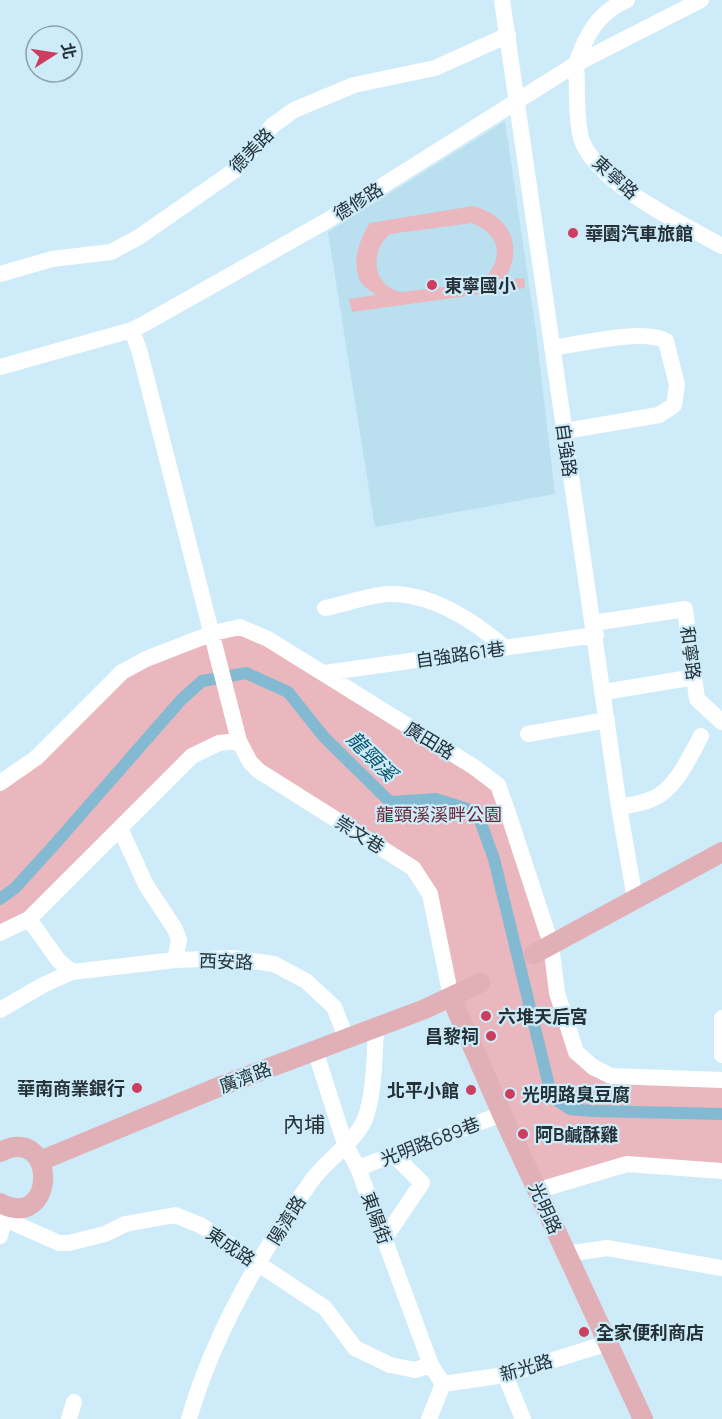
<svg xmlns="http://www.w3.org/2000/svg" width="722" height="1419" font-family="Manrope,'Noto Sans TC',sans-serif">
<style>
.built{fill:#badfef}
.green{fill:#e9b7bd;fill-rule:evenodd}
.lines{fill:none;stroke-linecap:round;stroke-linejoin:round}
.canal{stroke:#84bad1;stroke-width:12}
.minor{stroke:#fff;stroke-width:16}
.major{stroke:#e0b0b6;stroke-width:20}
.poi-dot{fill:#cc3d5e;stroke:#cdebf9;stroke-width:2}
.labels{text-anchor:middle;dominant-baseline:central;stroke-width:4.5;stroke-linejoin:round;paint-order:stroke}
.street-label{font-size:18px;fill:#253136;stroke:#cdebf9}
.poi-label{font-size:18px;font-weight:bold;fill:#253136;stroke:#cdebf9;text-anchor:start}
.park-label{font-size:18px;fill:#662431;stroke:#cdebf9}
.water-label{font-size:20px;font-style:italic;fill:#07526a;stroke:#cdebf9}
.quarter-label{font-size:21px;fill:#253136;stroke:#cdebf9}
</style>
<rect width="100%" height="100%" fill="#cdebf9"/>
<path class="built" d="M 505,121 L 536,332 L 555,494 L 375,527 L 328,232 Z"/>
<path class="green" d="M 473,206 C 509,215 525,247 504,280 L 524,278 L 525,288 L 352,312 L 349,299 L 376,295 C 370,290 361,286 359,278 C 352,260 360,238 370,223 ZM 472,223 C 502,235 505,260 481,282 L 402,292 C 372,287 369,251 390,234 Z
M 213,633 L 268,639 L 498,785 L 567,1029 L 593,1067 L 722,1080 L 722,1171 L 645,1163 L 539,1190 L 502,1114 L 413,868 L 291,792 L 239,741 L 192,756 L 29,919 L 0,933 L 0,783 L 122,672 Z"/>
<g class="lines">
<path class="canal" d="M 0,899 L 15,888 L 55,844 L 181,700 L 202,681 L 246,673 L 288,692 L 324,737 L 390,802 L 436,799 L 477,812 L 494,859 L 549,1086 L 556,1100 L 570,1109 L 591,1111 L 722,1114"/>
<path class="minor" d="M 502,0 L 619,807 L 635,899
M 627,0 C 598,12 586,35 576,64 C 578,87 575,115 581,138 C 594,182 684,225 722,246
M 0,274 L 52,259 L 111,252 L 139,237 L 235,170 L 272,126 L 294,110 L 354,85 L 435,68 L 508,35
M 132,330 L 140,353 L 239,741 L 250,762 L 259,771 L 413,868 L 430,894 L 451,997
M 552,348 C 580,344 644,328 666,341 L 677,385 L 674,405 L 659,415 L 565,431
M 0,367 L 132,330 L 144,324 L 328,220 L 576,64 L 701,0
M 325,608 C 346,604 368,595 389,594 C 431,593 475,621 505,648
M 593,623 L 685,609 L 697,699 L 722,722
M 324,673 L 596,635
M 604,692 L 689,678
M 528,734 L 607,720
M 0,783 L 36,758 L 122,672 L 146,659 L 213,633 L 240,627 L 268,639 L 474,767 L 498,785 L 508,813 L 551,944 L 557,993 L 576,1052 L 593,1067 L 611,1076 L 722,1080
M 619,807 C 629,805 642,804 652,799 C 676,789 689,758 701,736
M 120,828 L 146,885 L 175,929 L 179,940 L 175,960
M 29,919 L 58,960 L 72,972
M 0,933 L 29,919 L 192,756 L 219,743 L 239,741
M 0,1010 L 43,985 L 72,972 L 175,960 L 233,958 L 274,964 L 306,981 L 334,1007 L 346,1037
M 722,1018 L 722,1055
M 315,1050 L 345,1144 L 358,1168 L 431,1365 L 443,1384
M 358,1168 L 502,1114
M 539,1190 L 627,1164 L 722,1171
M 5,1219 L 59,1243 L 69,1243 L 105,1234 L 125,1224 L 175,1215 L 200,1225 L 325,1308 L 355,1348 L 390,1365 L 415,1370 L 431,1365
M 0,1236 L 6,1210
M 384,1239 L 422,1183 L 394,1155
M 566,1254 L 607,1248 L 722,1268
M 505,1375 L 523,1419
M 443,1384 L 505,1375 L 608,1343
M 69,1419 L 74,1402
M 189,1419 C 213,1335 260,1254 310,1183 C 324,1162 354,1143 364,1121 C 374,1100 375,1051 376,1026
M 429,1419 L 443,1384"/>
<path class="major" d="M 534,954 L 722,852
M 451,997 L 502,1114 L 643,1419
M 0,1152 C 58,1123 57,1233 0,1203
M 40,1161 L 221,1086 L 425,1009 L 480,983"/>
</g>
<g class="poi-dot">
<circle cx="573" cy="233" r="6"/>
<circle cx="432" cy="285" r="6"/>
<circle cx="486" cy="1016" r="6"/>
<circle cx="491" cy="1036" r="6"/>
<circle cx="137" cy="1088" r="6"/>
<circle cx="471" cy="1090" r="6"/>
<circle cx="510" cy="1094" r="6"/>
<circle cx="523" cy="1134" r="6"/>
<circle cx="584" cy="1332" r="6"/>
</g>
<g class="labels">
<g class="street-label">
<text transform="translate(251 150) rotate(-46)">德美路</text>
<text transform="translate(616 177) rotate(42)">東寧路</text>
<text transform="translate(358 201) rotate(-32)">德修路</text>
<text transform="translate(567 450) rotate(82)">自強路</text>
<text transform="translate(691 653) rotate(83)">和寧路</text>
<text transform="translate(460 654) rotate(-8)">自強路61巷</text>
<text transform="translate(430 740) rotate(31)">廣田路</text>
<text transform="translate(360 834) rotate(32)">崇文巷</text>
<text transform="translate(226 961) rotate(2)">西安路</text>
<text transform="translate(245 1077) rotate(-21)">廣濟路</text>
<text transform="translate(430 1141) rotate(-21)">光明路689巷</text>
<text transform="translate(546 1208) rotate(66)">光明路</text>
<text transform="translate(377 1218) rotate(70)">東陽街</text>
<text transform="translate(286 1220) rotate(-58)">陽濟路</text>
<text transform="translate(231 1246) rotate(34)">東成路</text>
<text transform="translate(526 1367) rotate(-16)">新光路</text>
</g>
<g class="poi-label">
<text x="585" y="233">華園汽車旅館</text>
<text x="444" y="285">東寧國小</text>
<text x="498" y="1016">六堆天后宮</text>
<text x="479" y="1036" text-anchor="end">昌黎祠</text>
<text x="125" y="1088" text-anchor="end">華南商業銀行</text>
<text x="459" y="1090" text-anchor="end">北平小館</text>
<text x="522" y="1094">光明路臭豆腐</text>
<text x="535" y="1134">阿B鹹酥雞</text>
<text x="596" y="1332">全家便利商店</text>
</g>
<g class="park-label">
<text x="439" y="814">龍頸溪溪畔公園</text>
</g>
<g class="water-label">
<text transform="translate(372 756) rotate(45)">龍頸溪</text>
</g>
<g class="quarter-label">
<text x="304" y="1124">內埔</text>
</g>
</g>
<g transform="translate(54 54) rotate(78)"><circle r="28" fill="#cdebf9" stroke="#8aa1ab" stroke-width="1.5"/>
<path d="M0-4.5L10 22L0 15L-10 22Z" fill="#cc3d5e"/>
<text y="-9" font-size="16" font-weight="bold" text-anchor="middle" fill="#253136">北</text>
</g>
</svg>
